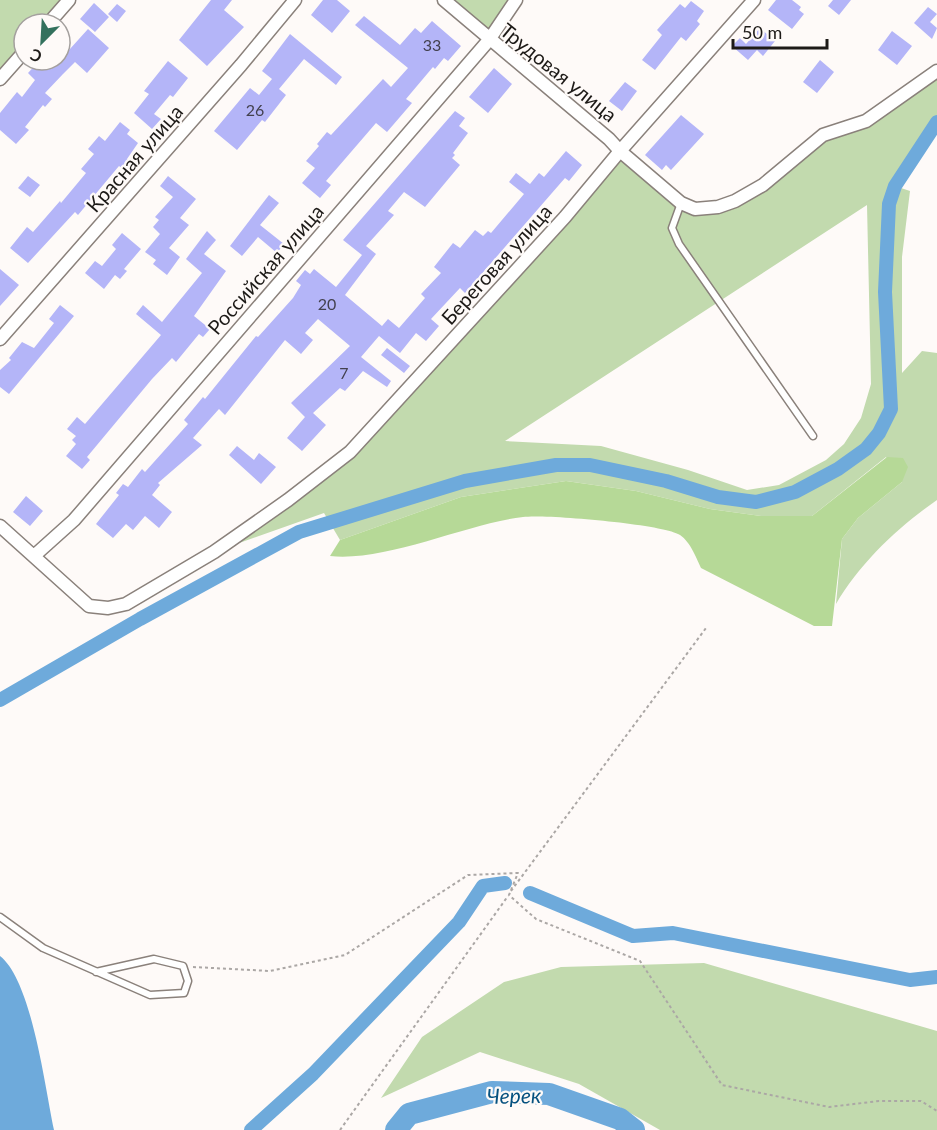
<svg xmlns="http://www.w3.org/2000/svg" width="937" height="1130" font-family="Lato,sans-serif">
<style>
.green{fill:#c2daae;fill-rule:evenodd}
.forest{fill:#b6d997}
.water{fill:#6eaadb}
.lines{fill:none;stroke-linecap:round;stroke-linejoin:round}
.canal{stroke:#6eaadb;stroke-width:14}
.river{stroke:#6eaadb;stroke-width:22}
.building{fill:#b4b5f8}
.lane-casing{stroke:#8a817b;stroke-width:9}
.street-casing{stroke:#8a817b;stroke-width:15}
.path{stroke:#aba7a5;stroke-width:2;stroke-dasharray:3 3;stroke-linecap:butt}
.lane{stroke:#fff;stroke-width:6}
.street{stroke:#fff;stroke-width:12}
.labels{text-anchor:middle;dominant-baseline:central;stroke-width:4.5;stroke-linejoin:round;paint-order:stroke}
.number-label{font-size:16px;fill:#43414f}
.street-label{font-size:20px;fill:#1d1a17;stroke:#fefaf8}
.water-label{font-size:21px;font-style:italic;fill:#06517f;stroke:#fefaf8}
</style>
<rect width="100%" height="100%" fill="#fefaf8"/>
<path class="green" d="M 0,0 L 65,0 L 44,24 L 24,24 L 24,48 L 0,76 Z
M 444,0 L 516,0 L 489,40 Z
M 937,71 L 937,122 L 895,186 L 910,191 L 902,257 L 902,373 L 922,351 L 937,353 L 937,500 C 898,527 860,563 836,604 L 842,539 L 858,518 L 902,482 L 886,457 L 812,516 L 761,516 L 710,509 L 636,491 L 566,481 L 461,497 L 340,540 L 324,513 L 214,552 L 351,452 L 620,151 L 695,209 L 735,201 L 810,144 L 853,127 ZM 867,205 L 871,384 L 861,418 L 844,444 L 826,460 L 779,485 L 747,490 L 688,470 L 601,446 L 505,441 Z
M 704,963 L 937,1031 L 937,1130 L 660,1130 L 579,1084 L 480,1052 L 381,1098 L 422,1037 L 504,982 L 561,967 Z"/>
<path class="forest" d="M 887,457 L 903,458 L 908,467 L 902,482 L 858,518 L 842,539 L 832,626 L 814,626 L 701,568 C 696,557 689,539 678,534 C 660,524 545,514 523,517 C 465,524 387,562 330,556 L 340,540 L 461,497 L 566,481 L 636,491 L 710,509 L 761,516 L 812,516 Z"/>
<path class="water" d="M 0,956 C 32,981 45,1088 54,1130 L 0,1130 Z"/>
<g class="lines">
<path class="canal" d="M 0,700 L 140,619 L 299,532 L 465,481 L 556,465 L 590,465 L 666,481 L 718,497 L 756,502 L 795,492 L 838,469 L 866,449 L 879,433 L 891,409 L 885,292 L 889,204 L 895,186 L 937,122
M 530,893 L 633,936 L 673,933 L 910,980 L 937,977
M 251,1130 L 313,1074 L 459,922 L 483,886 L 505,883"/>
<path class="river" d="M 396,1130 L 409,1114 L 492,1092 L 549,1094 L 620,1119 L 634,1130"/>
</g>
<path class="building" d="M 211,0 L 232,0 L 224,10 L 244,27 L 207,66 L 179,40 Z
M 323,0 L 337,0 L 350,11 L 332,33 L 311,15 Z
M 776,0 L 792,0 L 801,7 L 799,10 L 804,14 L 792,29 L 768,10 Z
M 833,0 L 851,0 L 839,15 L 828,6 Z
M 691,1 L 704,11 L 697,21 L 700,24 L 686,41 L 681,37 L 655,70 L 642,60 L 662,35 L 657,30 L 680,4 L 685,8 Z
M 94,3 L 109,17 L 95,32 L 80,19 Z
M 117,4 L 126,11 L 117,22 L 108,14 Z
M 928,7 L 937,14 L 930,22 L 937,28 L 932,39 L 914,23 Z
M 364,16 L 400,45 L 415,28 L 421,33 L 432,21 L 461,46 L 448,61 L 444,58 L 435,69 L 433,67 L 406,99 L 412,103 L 387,132 L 376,123 L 326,181 L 331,185 L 320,198 L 302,183 L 315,168 L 306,161 L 319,146 L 317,144 L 327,132 L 331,135 L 383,79 L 391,87 L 408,68 L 355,25 Z
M 760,28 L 775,41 L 763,56 L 757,50 L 748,60 L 732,46 L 740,38 L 746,44 Z
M 88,29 L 109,48 L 87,73 L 75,62 L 63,74 L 45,93 L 52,99 L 45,107 L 43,105 L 25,127 L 29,130 L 16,144 L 0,130 L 0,113 L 17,92 L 22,97 L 35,80 L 28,73 L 40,60 L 60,60 Z
M 892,31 L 912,46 L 897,65 L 878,50 Z
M 290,34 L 342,77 L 336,85 L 304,59 L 279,89 L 286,95 L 265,122 L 262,120 L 237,150 L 214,131 L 250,88 L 259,95 L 272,79 L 262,71 Z
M 820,60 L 834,72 L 817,93 L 803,82 Z
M 168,61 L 188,78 L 173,97 L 170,95 L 154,114 L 161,119 L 152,129 L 134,113 L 149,94 L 144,91 Z
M 494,68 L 512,84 L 488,113 L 469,97 Z
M 625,82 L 637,91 L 622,111 L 609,101 Z
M 455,111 L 465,118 L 459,126 L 468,133 L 453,153 L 455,155 L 452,158 L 460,165 L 425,207 L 404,192 L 388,211 L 394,215 L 366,246 L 376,254 L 345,295 L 382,326 L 388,319 L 399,328 L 425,298 L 421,294 L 441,273 L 434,267 L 453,243 L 460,248 L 475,230 L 483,236 L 488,231 L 491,233 L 524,194 L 509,182 L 516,173 L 530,184 L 539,173 L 544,177 L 566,151 L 582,165 L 569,181 L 565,178 L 465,293 L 460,288 L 431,319 L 439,326 L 426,341 L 416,333 L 400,353 L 379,336 L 361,357 L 391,381 L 387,387 L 363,371 L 345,391 L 340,388 L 313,413 L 326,425 L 302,451 L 287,438 L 305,417 L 291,403 L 350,346 L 318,319 L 305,333 L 313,340 L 301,354 L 285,340 L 225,415 L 219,409 L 193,438 L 202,445 L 158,483 L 160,485 L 152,495 L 172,512 L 159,528 L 145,516 L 133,530 L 126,524 L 113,538 L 96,524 L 119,495 L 116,493 L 123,484 L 128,487 L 142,469 L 145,472 L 188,424 L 184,420 L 203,397 L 205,399 L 256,336 L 258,337 L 293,298 L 301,285 L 296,281 L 305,270 L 310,274 L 314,269 L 336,287 L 362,255 L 343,240 Z
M 681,115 L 704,134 L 671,170 L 666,165 L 662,170 L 645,155 Z
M 120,122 L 130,130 L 127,134 L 138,143 L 127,159 L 129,161 L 123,169 L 119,166 L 78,215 L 75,212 L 28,263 L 10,248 L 27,227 L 33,232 L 60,201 L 61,203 L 86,173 L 81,169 L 94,154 L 88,149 L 99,136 L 105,141 Z
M 28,176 L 40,185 L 30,197 L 18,188 Z
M 168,176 L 196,199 L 180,218 L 189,225 L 169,248 L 180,257 L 167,275 L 153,264 L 156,260 L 145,252 L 160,234 L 153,227 L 159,220 L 155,217 L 173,197 L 160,186 Z
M 269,195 L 279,203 L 260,225 L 284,244 L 277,253 L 258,237 L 242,256 L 230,246 Z
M 207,231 L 216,240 L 204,254 L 226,271 L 194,316 L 210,329 L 203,337 L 199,334 L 176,362 L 172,358 L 152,379 L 87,457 L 90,460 L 82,469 L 66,456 L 76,444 L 72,440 L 76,436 L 67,429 L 77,417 L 85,424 L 161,335 L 136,314 L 143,305 L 162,322 L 202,273 L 186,259 Z
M 122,233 L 141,249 L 124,269 L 127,271 L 120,279 L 115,275 L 104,289 L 85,273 L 95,261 L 102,266 L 116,249 L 112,245 Z
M 0,269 L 19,285 L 0,306 Z
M 60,305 L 74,316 L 9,394 L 0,387 L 0,370 L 11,360 L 9,358 L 22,342 L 34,348 L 54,323 L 49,319 Z
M 387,348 L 410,366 L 404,373 L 381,355 Z
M 237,446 L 254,460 L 259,453 L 276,467 L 261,484 L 229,455 Z
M 26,496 L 43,511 L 30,526 L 13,512 Z"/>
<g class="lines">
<g class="lane-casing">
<path id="lane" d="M 681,203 L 672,228 L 679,244 L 813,436
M 0,917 L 43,948 L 150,995 L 184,993 L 188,981 L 183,966 L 154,959 L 96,972"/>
</g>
<g class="street-casing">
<path id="street" d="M 444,0 L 609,139 L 620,151 L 754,0
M 48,24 L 69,0
M 0,79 L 24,52
M 0,339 L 241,65 L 295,0
M 0,526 L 89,606 L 108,608 L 126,604 L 214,552 L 288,500 L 350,452 L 565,217 L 620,151 L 681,203 L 695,209 L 718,207 L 735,201 L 763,185 L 823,135 L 866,121 L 937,71
M 35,555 L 74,520 L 489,40 L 516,0"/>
</g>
<path class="path" d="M 511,891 L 706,628
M 193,967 L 270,971 L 345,955 L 468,875 L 518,873 L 509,895 L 536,919 L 640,961 L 722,1085 L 829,1107 L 879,1101 L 921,1101 L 937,1111
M 340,1130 L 508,896"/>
<use href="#lane" class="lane"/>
<use href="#street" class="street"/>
</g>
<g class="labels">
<g class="number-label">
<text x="432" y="44">33</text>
<text x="255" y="109">26</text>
<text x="327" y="303">20</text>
<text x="344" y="372">7</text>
</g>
<g class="street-label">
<text transform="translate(559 72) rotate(39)">Трудовая улица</text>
<text transform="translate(134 158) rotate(-49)">Красная улица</text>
<text transform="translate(496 264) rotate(-48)">Береговая улица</text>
<text transform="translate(265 269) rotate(-49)">Российская улица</text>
</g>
<g class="water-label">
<text transform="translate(514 1095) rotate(-1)">Черек</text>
</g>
</g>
<g transform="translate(42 42) rotate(204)"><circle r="28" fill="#fefaf8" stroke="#a4a09e" stroke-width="1.5"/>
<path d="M0-4.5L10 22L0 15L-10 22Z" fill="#33715d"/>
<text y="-9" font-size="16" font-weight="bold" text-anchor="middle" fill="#1d1a17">С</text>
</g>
<path d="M733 39v9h94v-9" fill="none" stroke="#1d1a17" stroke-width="3"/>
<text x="742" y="39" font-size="18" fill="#1d1a17" stroke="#fefaf8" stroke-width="4.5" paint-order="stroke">50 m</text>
</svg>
